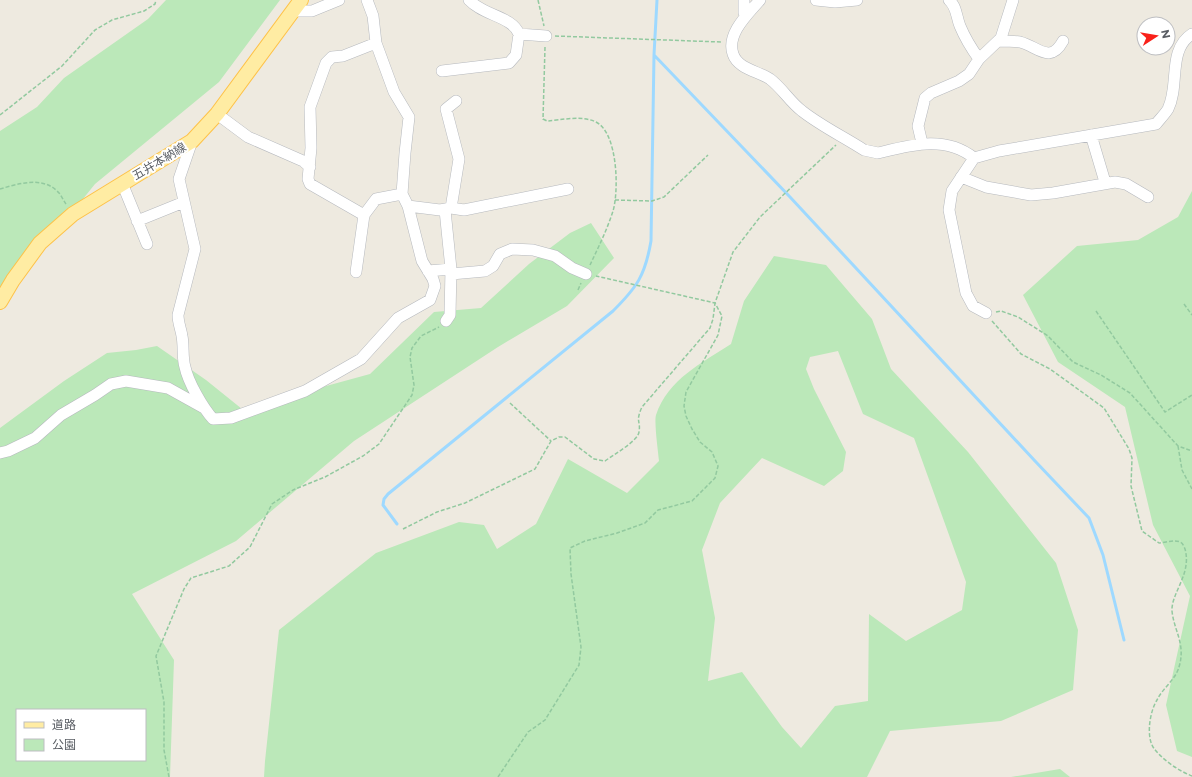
<svg xmlns="http://www.w3.org/2000/svg" width="1192" height="777" font-family="Montserrat,'Noto Sans JP',sans-serif">
<style>
.green{fill:#bbe8b9;fill-rule:evenodd}
.lines{fill:none;stroke-linecap:round;stroke-linejoin:round}
.stream{stroke:#9ed9ff;stroke-width:3}
.minor-casing{stroke:#b6b9be;stroke-width:12}
.major-casing{stroke:#fec248;stroke-width:16}
.path{stroke:#92c99f;stroke-width:1.5;stroke-dasharray:4 2;stroke-linecap:butt}
.minor{stroke:#fff;stroke-width:11}
.major{stroke:#ffeca3;stroke-width:14}
.labels{text-anchor:middle;dominant-baseline:central;stroke-width:4;stroke-linejoin:round;paint-order:stroke}
.street-label{font-size:12px;fill:#595d63;stroke:#fff}
</style>
<rect width="100%" height="100%" fill="#eeeae0"/>
<path class="green" d="M 166,0 L 280,0 L 219,82 L 95,184 L 0,302 L 0,131 L 37,107 L 64,78 L 148,19 Z
M 1192,191 L 1192,757 L 1177,751 L 1166,705 L 1190,596 L 1153,525 L 1125,407 L 1058,362 L 1023,295 L 1077,246 L 1138,240 L 1178,217 Z
M 591,223 L 614,258 L 567,306 L 498,347 L 354,441 L 236,541 L 132,594 L 174,660 L 170,777 L 0,777 L 0,428 L 64,381 L 107,353 L 136,350 L 157,346 L 206,380 L 242,409 L 370,374 L 434,312 L 481,308 L 529,264 L 570,233 ZM 17,710 L 145,710 L 145,760 L 17,760 Z
M 774,256 L 826,265 L 872,319 L 891,369 L 968,452 L 1056,563 L 1078,630 L 1073,690 L 1001,721 L 890,731 L 867,777 L 264,777 L 265,761 L 279,630 L 376,553 L 459,522 L 484,525 L 497,549 L 536,524 L 568,459 L 627,493 L 659,461 C 658,451 654,422 656,415 C 668,379 702,363 731,344 L 744,301 ZM 838,351 L 863,414 L 914,438 L 966,582 L 962,610 L 906,641 L 869,614 L 868,701 L 835,706 L 801,748 L 782,727 L 742,672 L 708,681 L 715,618 L 702,550 L 720,503 L 762,458 L 824,486 L 843,471 L 846,452 L 814,389 L 806,369 L 810,357 Z
M 1060,769 L 1070,777 L 1011,777 Z"/>
<g class="lines">
<path class="stream" d="M 657,0 L 654,55 L 790,197 L 1035,461 L 1089,518 L 1103,555 L 1124,640
M 397,524 L 383,505 L 384,499 L 388,494 L 613,311 C 637,287 645,276 651,241 L 654,55"/>
<g class="minor-casing">
<path id="minor" d="M 469,0 C 484,16 512,16 519,34 L 546,36
M 744,0 L 744,13 L 746,16
M 760,0 C 748,14 726,34 733,54 C 738,69 758,71 770,79 C 782,88 790,102 802,111 C 821,126 844,137 864,150 L 878,153 C 911,145 945,135 974,158
M 816,0 L 835,2 L 857,0
M 949,0 C 957,7 956,16 960,26 C 965,38 971,48 979,59
M 293,11 L 312,11 L 339,0
M 998,41 C 1005,41 1013,41 1020,42 C 1037,46 1050,65 1063,41
M 442,71 L 509,63 L 516,55 L 519,34
M 217,114 L 248,137 L 303,161 L 310,167
M 1091,135 L 1105,182
M 192,141 L 179,179 L 195,249 L 178,315 C 178,323 181,329 182,336 C 184,346 182,357 185,367 C 188,382 203,408 213,419 L 231,418 L 305,391 L 361,359 L 398,318 L 430,300 L 435,286 L 433,279 L 422,261 L 408,206 L 402,194 L 405,153 L 409,117 L 394,92 L 376,43 L 373,16 L 367,0
M 922,143 L 918,126 L 925,98 L 931,93 L 959,81 L 969,74 L 979,59 L 1001,38 L 1013,0
M 961,177 L 986,187 L 1031,195 L 1053,193 L 1115,182 L 1126,184 L 1148,197
M 122,183 L 147,244
M 408,206 L 440,210 L 451,208 L 464,210 L 568,189
M 451,208 L 459,159 L 446,109 L 456,101
M 445,210 L 451,269 L 450,315 L 446,321
M 364,215 L 310,184 L 308,179 L 311,148 L 310,107 L 326,63 L 332,57 L 343,56 L 376,43
M 137,221 L 184,202
M 428,271 L 451,269
M 356,272 L 364,215 L 376,199 L 402,194
M 451,274 L 485,271 L 493,266 L 500,254 L 512,249 L 533,250 L 555,256 L 572,268 L 586,274
M 986,313 L 973,306 L 966,293 L 949,210 L 952,191 L 974,158 L 999,151 L 1156,124 C 1160,119 1165,114 1168,109 C 1180,85 1167,50 1192,34
M 0,453 L 8,451 L 35,438 L 61,415 L 95,395 L 111,384 L 126,381 L 168,388 L 204,408"/>
</g>
<g class="major-casing">
<path id="major" d="M 0,302 L 13,280 L 40,243 L 73,214 L 192,141 L 217,114 L 301,0"/>
</g>
<path class="path" d="M 538,0 L 544,26
M 555,36 L 721,42
M 545,47 L 543,119 L 547,121 C 561,120 582,115 596,122 C 618,133 619,191 613,211 C 607,230 598,248 590,265
M 0,115 L 62,66 L 95,30 L 112,20 L 144,11 L 155,4 L 156,0
M 0,189 C 17,184 42,176 57,191 C 61,194 63,200 66,204
M 615,200 L 652,201 L 664,197 L 708,155
M 578,290 L 581,283
M 1184,304 L 1192,315
M 1096,311 L 1165,412 L 1192,395
M 996,312 L 1001,311 L 1018,317 L 1034,327 L 1048,336 L 1073,362 L 1101,375 L 1130,393 L 1178,446 L 1192,451
M 992,321 L 1021,354 L 1050,369 L 1104,408 L 1129,449 L 1132,458 L 1131,486 L 1142,531 L 1159,543 C 1165,543 1174,539 1180,542 C 1183,543 1184,547 1185,549 C 1192,574 1171,593 1172,611 C 1174,631 1186,644 1179,667 C 1176,679 1162,689 1157,700 C 1150,711 1146,735 1153,747 C 1161,759 1179,771 1192,776
M 510,403 L 551,441
M 1178,446 L 1182,470 L 1192,489
M 403,529 L 437,512 L 465,503 L 535,469 L 551,441 L 559,437 L 565,437 L 594,459 L 605,461 C 613,455 638,441 639,432 C 641,421 635,422 642,407 L 710,328 L 713,319 L 715,303 L 733,252 L 760,217 L 836,145
M 169,777 L 164,750 L 164,702 L 156,656 L 184,589 L 191,578 L 229,566 L 250,547 L 272,504 L 293,490 L 325,477 L 363,456 L 379,444 L 412,395 L 414,385 L 410,357 L 412,348 L 421,336 L 439,327
M 498,777 L 528,732 L 545,720 L 579,665 L 581,647 L 571,574 L 570,548 L 585,541 L 617,533 L 645,523 L 658,510 L 692,501 L 715,478 L 718,466 L 712,452 L 700,442 L 692,429 L 686,416 L 684,406 L 686,392 L 718,335 L 722,316 L 715,303 L 596,276"/>
<use href="#minor" class="minor"/>
<use href="#major" class="major"/>
</g>
<g class="labels">
<g class="street-label">
<text transform="translate(159 161) rotate(-31)">五井本納線</text>
</g>
</g>
<rect x="16" y="709" width="130" height="52" fill="#ffffff" stroke="#bdbec1"/>
<rect x="24" y="722" width="20" height="6" fill="#ffeca3" stroke="#bdbec1"/>
<text x="52" y="729" font-size="12" fill="#595d63">道路</text>
<rect x="24" y="739" width="20" height="12" fill="#bbe8b9" stroke="#bdbec1"/>
<text x="52" y="749" font-size="12" fill="#595d63">公園</text>
<g transform="translate(1156 36) rotate(78)"><circle r="19" fill="#ffffff" stroke="#bdbec1"/>
<path d="M0-3L7 15L0 10L-7 15Z" fill="#f9211a"/>
<text y="-6" font-size="11" font-weight="bold" text-anchor="middle" fill="#595d63">N</text>
</g>
</svg>
